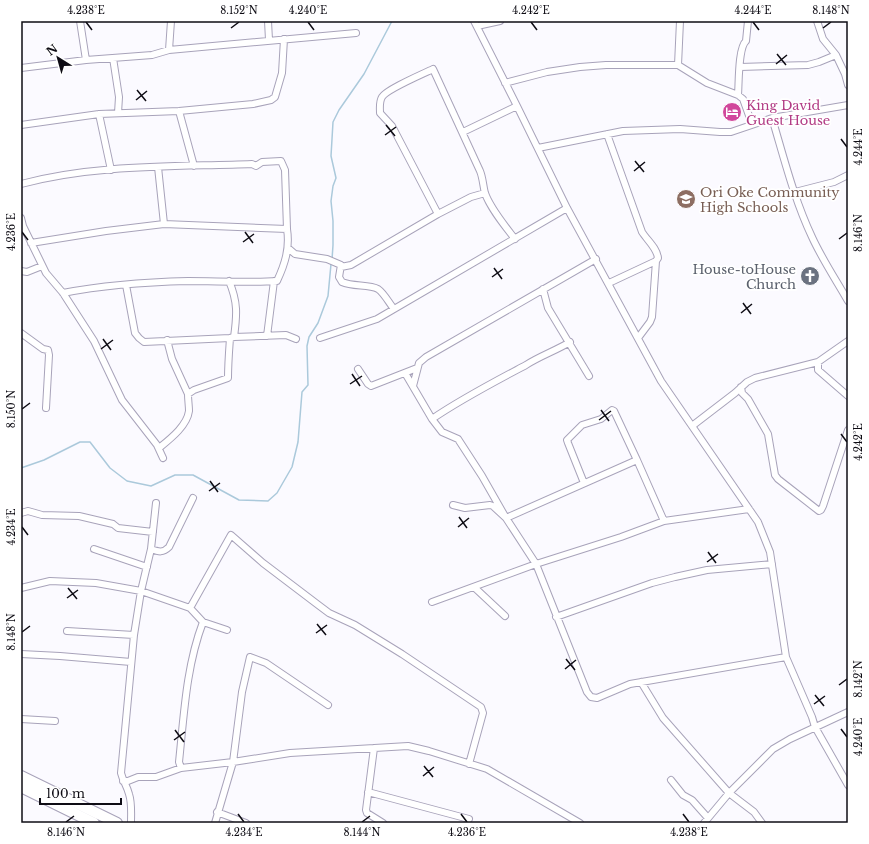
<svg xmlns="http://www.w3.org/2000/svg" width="869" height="844" font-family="'Libre Baskerville',serif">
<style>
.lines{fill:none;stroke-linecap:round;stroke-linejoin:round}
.stream{stroke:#abc9db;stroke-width:1.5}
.street-casing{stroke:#a8a3ba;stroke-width:8}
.primary-casing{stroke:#a8a3ba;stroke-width:12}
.street{stroke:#fff;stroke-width:6}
.primary{stroke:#fff;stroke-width:10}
.ticks{fill:none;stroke:#0e0c14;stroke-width:1.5}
.labels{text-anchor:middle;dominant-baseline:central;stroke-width:3.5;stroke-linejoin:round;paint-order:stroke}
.hotel-label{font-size:13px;fill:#b23c85;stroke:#fff;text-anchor:start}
.education-label{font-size:13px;fill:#785e54;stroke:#fff;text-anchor:start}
.worship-label{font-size:13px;fill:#5b616d;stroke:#fff;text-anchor:end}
.neatline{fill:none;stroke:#0e0c14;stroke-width:1.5}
.ticks-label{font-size:10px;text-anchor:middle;fill:#0e0c14}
</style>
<rect width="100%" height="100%" fill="#fbfaff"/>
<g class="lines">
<path class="stream" d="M 332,260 L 333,245 L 333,221 L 331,201 L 333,186 L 336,178 L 331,156 L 333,122 L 339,110 L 364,74 L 392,21
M 21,468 L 44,460 L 80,442 L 90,442 L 110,468 L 127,481 L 151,486 L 175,475 L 193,475 L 239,500 L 268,501 L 277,493 L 292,467 L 298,442 L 302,392 L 308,385 L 307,346 L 309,337 L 318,323 L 328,296 L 331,264"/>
<g class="street-casing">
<path id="street" d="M 80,21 L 86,60
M 268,21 L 269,40
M 474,21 L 517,106 L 567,208 L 661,381 L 758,522 L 770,552 L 786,657 L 812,717 L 815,727 L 848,785
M 817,21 L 823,39 L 836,55 L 845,74 L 848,85
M 477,26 L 500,21
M 169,50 L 171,21
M 113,58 L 119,97 L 118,113
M 678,65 L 680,21
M 740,67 L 808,65 L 819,62 L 836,55
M 21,68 L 86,60 L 152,55 L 169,50 L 356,33
M 505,83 L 547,72 L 580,67 L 606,65 L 678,65 L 707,83 L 738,95 L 743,99 L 752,124
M 738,95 C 739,83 738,48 746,41 L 748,21
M 179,111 L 194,166
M 99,114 L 111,170
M 772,118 C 784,158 794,199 812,237 C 822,259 836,280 848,301
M 21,125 L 99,114 L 179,111 L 253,104 L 271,100 L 275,97 L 282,73 L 284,39
M 463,132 L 517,106
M 607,134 L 642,232 C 647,240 657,248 658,258 L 656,261 L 609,283
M 538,148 L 623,131 L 680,129 L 720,132 L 731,132 L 772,118 L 848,105
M 158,167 L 164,224
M 21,184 C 96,164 175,167 252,164 L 256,166 L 262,162 L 281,161 L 285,170 L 287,229
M 795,192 L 834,182 L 848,175
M 438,214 L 392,126 L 380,113 C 380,108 379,102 382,97 C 387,89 423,74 433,69 L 480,171 C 483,178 483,186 485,193 C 490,208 505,226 515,239
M 21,218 L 23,226 L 46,273 L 63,293 L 94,341 L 122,400 L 157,445 L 163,458
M 31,243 L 106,231 L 164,224 L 287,229 C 290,248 285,264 277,281 C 247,283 217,281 188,281 C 146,282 104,285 63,293
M 288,248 L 295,254 L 327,259 L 341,265 L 339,277 L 342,282 C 353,287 369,284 378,289 C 384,293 389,303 394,309
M 341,267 L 351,265 L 438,214 L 471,197 L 485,193
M 21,271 L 27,272 L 42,266
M 126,285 L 135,333 L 139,338 L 144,342 L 230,338
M 543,289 L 548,308 L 589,376
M 21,333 L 43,349 L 48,350 L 49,355 L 46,408
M 267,336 L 274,281
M 234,337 L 286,335 L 296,339
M 320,338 L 377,319 L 567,208
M 638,338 L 650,322 L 652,317 L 656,261
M 167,340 L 172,359 L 188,394 L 194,390 L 228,378 C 228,365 229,352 230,338 L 234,337 C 237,315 238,302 229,281
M 818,362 L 818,370 L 848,396
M 358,369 L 368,384 L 371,386 L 417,368
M 405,373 L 432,419 L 442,432 L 458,439 L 482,476 L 506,518 L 536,564 L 587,692 L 591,697 L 597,698 L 630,684 L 786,657
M 413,386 L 419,363 L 426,357 L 596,259
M 741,387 L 742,393 L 748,399 L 768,434 L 775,475 L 778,479 L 819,511 L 821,510 L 823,506 L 848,430
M 432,419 C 461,399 494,382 526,365 C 540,356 555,351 570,342
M 692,426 L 735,393 L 747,382 L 755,378 L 818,362 L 848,341
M 159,448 C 170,439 187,426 189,411 C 189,406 188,400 188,394
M 584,483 L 568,443 L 567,440 L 582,425 L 601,419 L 612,410 L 614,411 L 637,460 L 664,521
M 453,505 L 465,508 L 490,505 L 493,506 L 506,518 L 637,460
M 21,513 L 28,511 L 42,515 L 79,516 L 113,524 L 118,528 L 153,532
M 94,549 L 147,567
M 151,549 C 159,552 163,553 169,547 L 193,498
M 474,587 L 505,616
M 21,588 L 50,581 L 96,583 L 141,591 L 190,608 L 203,622 L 227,630
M 432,602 L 536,564 L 621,537 L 664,521 L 749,509
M 190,608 L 231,535 L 263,563 L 317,604 L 329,613 L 355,625 L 402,654 L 481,707 L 483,713 L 469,764
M 556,617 L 652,583 L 675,577 L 707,570 L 772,564
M 203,622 C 186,667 184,715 179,762 L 181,768 L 233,762 L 290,753 L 408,746 L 429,751 L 487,769 L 580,823
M 67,631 L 134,635
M 21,654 L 60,656 L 131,662
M 641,682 L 663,718 L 729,793 L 754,812 L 762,823
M 21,719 L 55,721
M 374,748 L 366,810 L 367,813 L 383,823
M 671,780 L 683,795 L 692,800 L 708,818
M 123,781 L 128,781 L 138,777 L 156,777 L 181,768
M 368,792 L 469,819
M 217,812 L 246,823
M 131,823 C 131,813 132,803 129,794 C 127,786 123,781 121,773 L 134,635 L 141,591 L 151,549 L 156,503
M 215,823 L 233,762 L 242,692 L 250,657 L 266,663 L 328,705
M 704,823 L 729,793 L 773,749 L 790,739 L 848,712"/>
</g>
<g class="primary-casing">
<path id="primary" d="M 21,776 L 117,823
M 21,787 L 94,823"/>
</g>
<use href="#street" class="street"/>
<use href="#primary" class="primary"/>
</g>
<path class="ticks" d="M 86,22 L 92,30M 308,22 L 314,30M 531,22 L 537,30M 753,22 L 759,30M 231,28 L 239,22M 823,28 L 831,22M 777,54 L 786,65M 776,64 L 787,55M 137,90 L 146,101M 136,100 L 147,91M 386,125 L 395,136M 385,135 L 396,127M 841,139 L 847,147M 635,161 L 644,172M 634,171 L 645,162M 22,232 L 28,240M 245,232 L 253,243M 839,239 L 847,233M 243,242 L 254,234M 494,268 L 502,279M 492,277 L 503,269M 743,303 L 751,314M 741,313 L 752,304M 103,339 L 111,350M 101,349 L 113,340M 352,374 L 360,386M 350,384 L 362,376M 22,409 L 30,403M 601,410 L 609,421M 599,420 L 611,411M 841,434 L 847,442M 210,481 L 218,492M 209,491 L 220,483M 459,517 L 467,528M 22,527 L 28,535M 458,527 L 469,518M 708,552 L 716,563M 707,562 L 718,554M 68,588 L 77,599M 67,598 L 78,590M 317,624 L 326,635M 22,632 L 30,626M 316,633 L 327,625M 566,659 L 575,670M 565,669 L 576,660M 839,685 L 847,679M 815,695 L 824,706M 814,704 L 825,696M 841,729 L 847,737M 175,730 L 184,742M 174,740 L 185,732M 424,766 L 433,777M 423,776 L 434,767M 238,814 L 244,822M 461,814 L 467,822M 683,814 L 689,822M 66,822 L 74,816M 362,822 L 370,816"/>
<defs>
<g id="hotel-disc" transform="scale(1)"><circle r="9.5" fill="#d1479c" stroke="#fff"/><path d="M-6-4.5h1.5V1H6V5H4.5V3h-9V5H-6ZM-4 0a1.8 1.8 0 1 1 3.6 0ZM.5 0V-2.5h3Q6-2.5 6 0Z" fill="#fff"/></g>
<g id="university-disc" transform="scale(1)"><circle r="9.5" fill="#8d6e63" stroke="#fff"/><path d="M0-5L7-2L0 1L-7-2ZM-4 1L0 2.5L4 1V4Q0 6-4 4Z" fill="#fff"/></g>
<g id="church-disc" transform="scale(1)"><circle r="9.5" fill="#6b7280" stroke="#fff"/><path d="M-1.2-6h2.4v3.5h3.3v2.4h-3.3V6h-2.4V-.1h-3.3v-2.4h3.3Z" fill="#fff"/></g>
</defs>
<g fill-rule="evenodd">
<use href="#hotel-disc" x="732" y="112"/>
<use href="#university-disc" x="686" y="199"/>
<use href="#church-disc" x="810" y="276"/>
</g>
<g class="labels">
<g class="hotel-label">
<text x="746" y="105">King David<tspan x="746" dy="15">Guest House</tspan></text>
</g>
<g class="education-label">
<text x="700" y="192">Ori Oke Community<tspan x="700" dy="15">High Schools</tspan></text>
</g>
<g class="worship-label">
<text x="796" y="269">House-toHouse<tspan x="796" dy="15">Church</tspan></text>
</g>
</g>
<rect width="869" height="844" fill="none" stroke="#ffffff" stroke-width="44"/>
<g transform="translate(58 58) rotate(323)" stroke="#ffffff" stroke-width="3" paint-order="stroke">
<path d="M0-3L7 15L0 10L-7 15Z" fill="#0e0c14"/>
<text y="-6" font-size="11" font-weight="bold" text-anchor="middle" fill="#0e0c14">N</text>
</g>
<path d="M40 798v6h81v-6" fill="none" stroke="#0e0c14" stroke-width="2"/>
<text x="46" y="798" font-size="12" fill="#0e0c14" stroke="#ffffff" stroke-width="3" paint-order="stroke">100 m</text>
<rect x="22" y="22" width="825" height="800" class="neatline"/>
<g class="ticks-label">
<text x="86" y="14">4.238°E</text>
<text x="239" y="14">8.152°N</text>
<text x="308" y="14">4.240°E</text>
<text x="531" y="14">4.242°E</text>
<text x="753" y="14">4.244°E</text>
<text x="831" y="14">8.148°N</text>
<text transform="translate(858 147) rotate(-90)" y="4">4.244°E</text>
<text transform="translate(11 232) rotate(-90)" y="4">4.236°E</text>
<text transform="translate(858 233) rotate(-90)" y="4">8.146°N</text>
<text transform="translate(11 409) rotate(-90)" y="4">8.150°N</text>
<text transform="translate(858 442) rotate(-90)" y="4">4.242°E</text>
<text transform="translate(11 527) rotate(-90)" y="4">4.234°E</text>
<text transform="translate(11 632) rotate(-90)" y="4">8.148°N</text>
<text transform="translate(858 679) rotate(-90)" y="4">8.142°N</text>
<text transform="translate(858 737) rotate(-90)" y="4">4.240°E</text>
<text x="66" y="836">8.146°N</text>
<text x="244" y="836">4.234°E</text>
<text x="362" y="836">8.144°N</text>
<text x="467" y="836">4.236°E</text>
<text x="689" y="836">4.238°E</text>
</g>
</svg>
